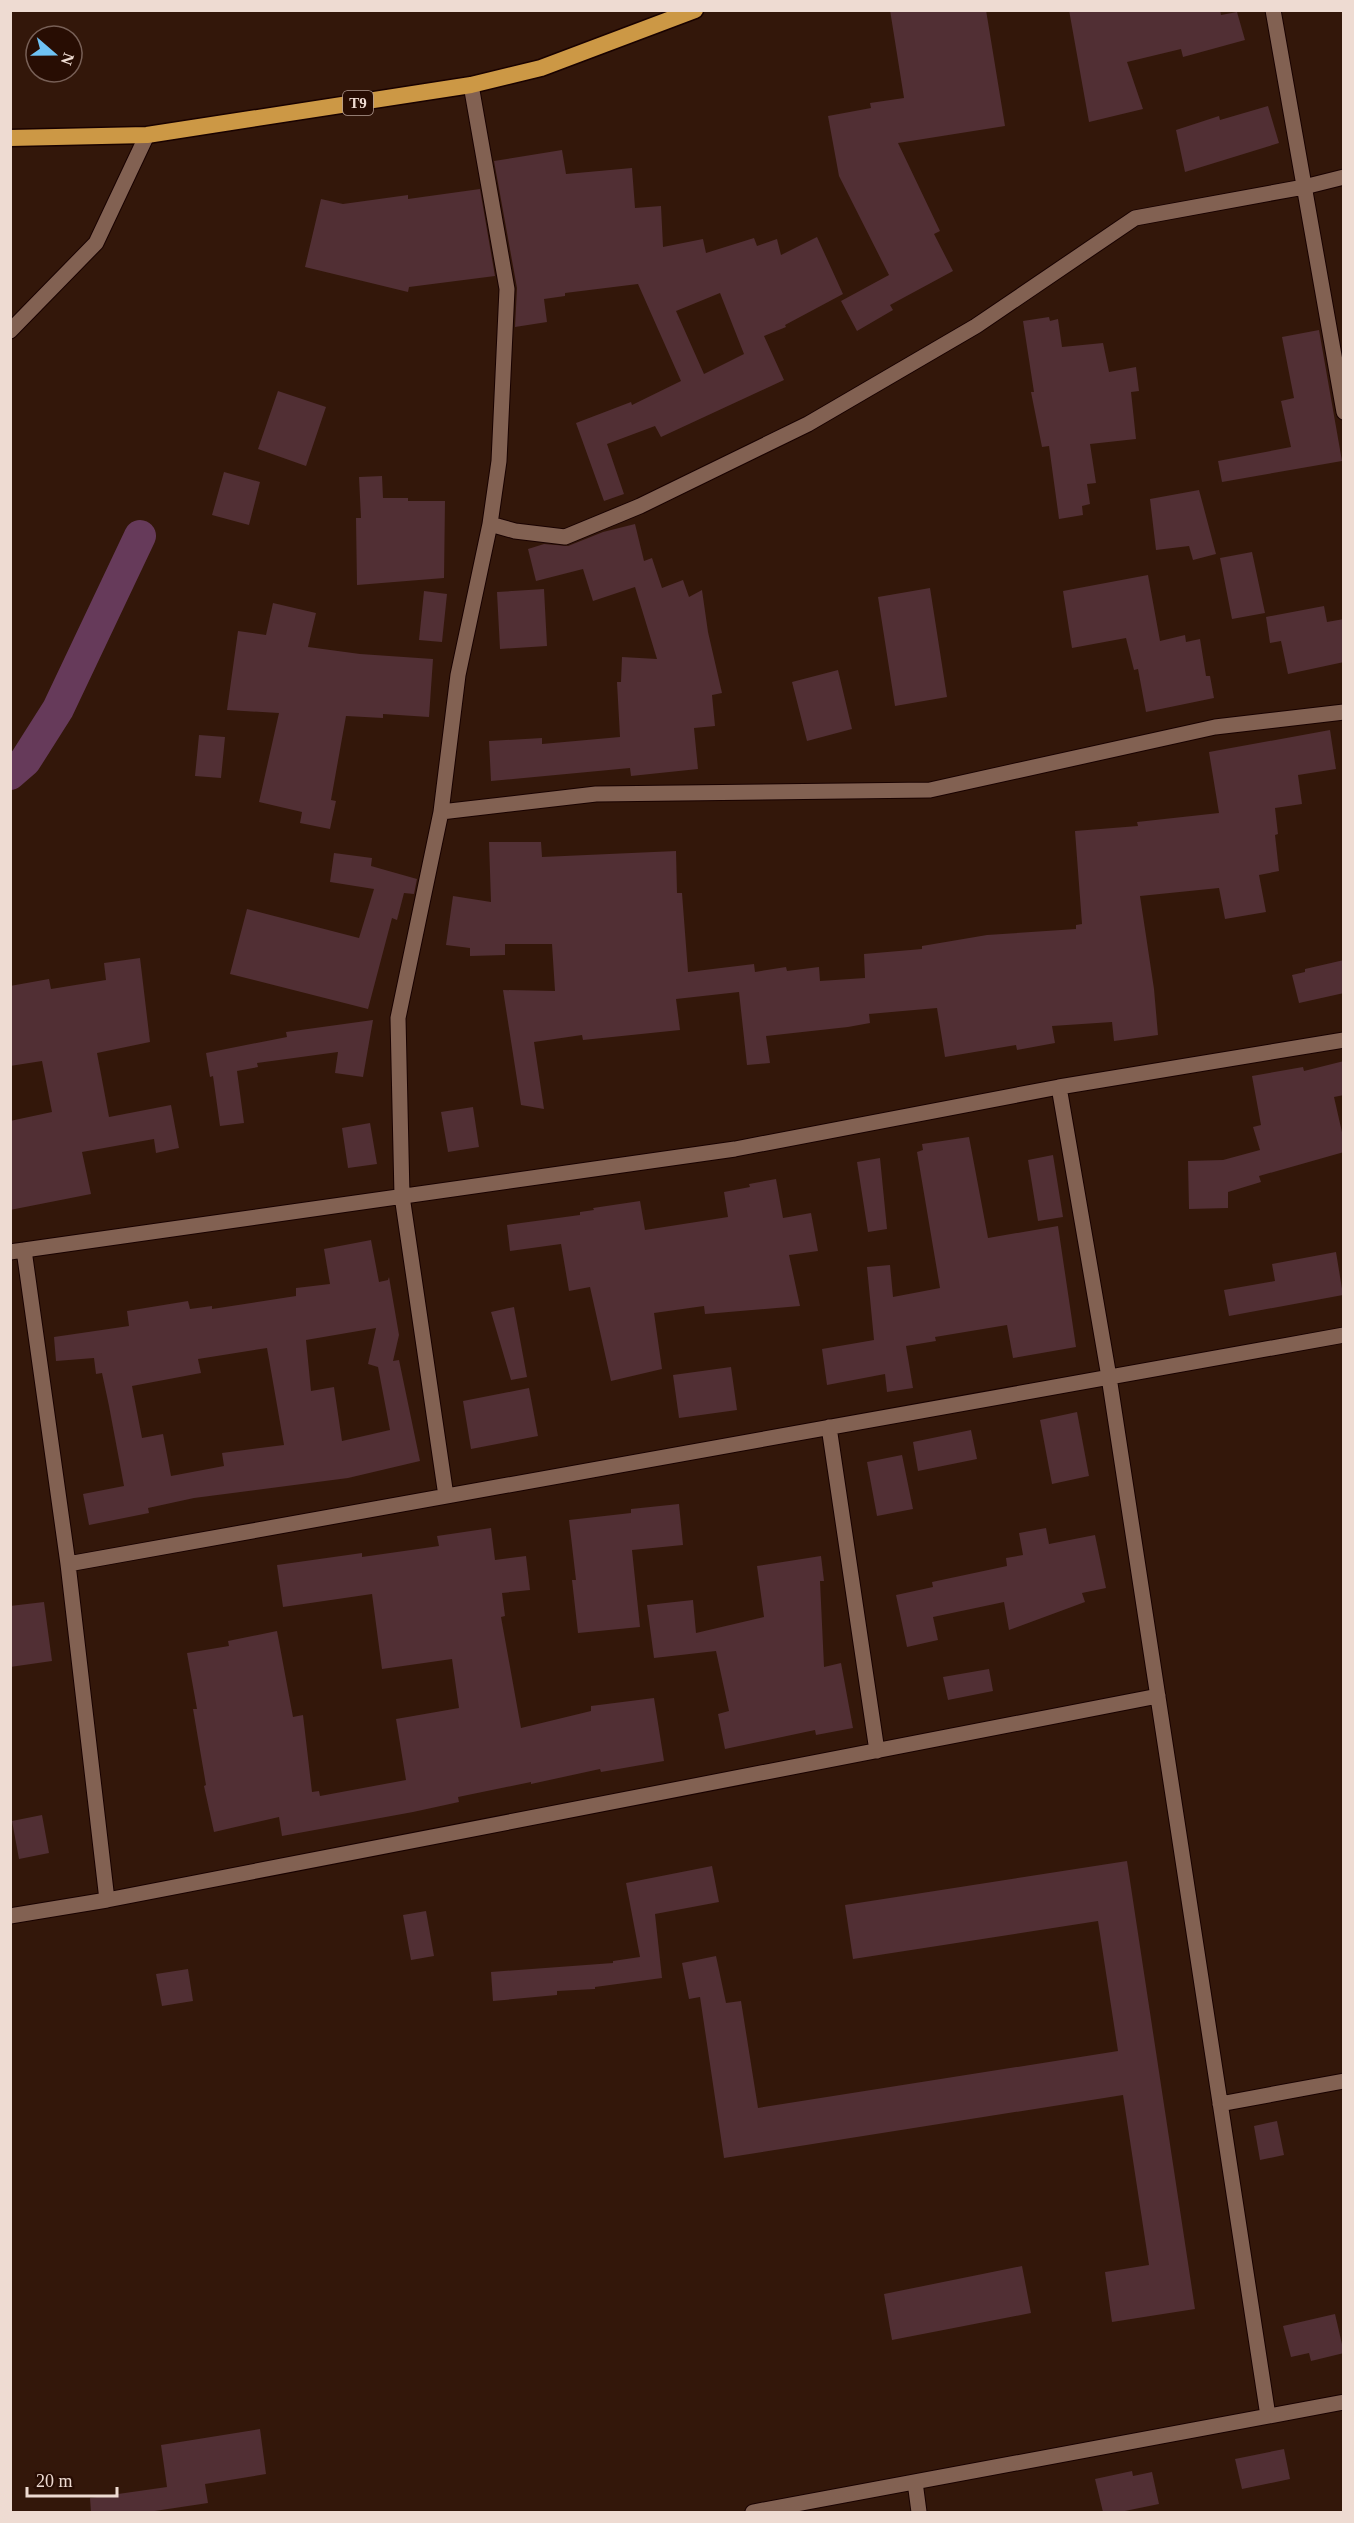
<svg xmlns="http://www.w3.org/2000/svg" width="1354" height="2523" font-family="'Times New Roman',serif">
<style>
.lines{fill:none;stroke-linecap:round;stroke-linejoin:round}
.canal{stroke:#663a5a;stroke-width:32}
.building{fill:#512f34;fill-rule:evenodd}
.minor-casing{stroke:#190200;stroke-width:17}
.trunk-casing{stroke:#190200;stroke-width:19}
.minor{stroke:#826152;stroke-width:15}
.trunk{stroke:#cc9845;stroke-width:16}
.labels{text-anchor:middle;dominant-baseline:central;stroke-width:4.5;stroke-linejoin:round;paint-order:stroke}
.shield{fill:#280d03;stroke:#b39d94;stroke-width:1.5}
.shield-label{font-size:15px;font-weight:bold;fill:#eedbd2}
</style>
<rect width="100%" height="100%" fill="#33170a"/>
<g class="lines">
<path class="canal" d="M 10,774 L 25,761 L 58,709 L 140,536"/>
</g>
<path class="building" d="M 890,10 L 986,10 L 1005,126 L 898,143 L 940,231 L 934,234 L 953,271 L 890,305 L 893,310 L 857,331 L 841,301 L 889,275 L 839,176 L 828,116 L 871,108 L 870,103 L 904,98 Z
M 1069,10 L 1220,10 L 1221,15 L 1237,12 L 1245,40 L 1183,57 L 1181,49 L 1127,62 L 1143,109 L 1089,122 Z
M 1268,106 L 1279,143 L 1185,172 L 1176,130 L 1219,116 L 1220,120 Z
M 562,150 L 566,174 L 632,168 L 635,208 L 661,206 L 663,247 L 703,239 L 706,253 L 754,238 L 757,246 L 777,239 L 781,255 L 817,237 L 843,294 L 785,325 L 786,327 L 764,336 L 784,380 L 661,437 L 655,426 L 607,444 L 624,494 L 604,501 L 576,423 L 631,402 L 632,405 L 681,381 L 638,284 L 565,293 L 565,296 L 544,299 L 547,322 L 515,327 L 517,288 L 494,161 ZM 720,293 L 744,354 L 704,374 L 676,311 Z
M 480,189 L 495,276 L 409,287 L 408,292 L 305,267 L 321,199 L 343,204 L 408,195 L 408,199 Z
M 1049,317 L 1050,321 L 1058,319 L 1062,347 L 1103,343 L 1109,372 L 1136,367 L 1139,391 L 1131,392 L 1136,439 L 1090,444 L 1096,483 L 1087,484 L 1090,504 L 1082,506 L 1083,515 L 1059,519 L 1049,446 L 1042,447 L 1031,392 L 1034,392 L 1023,321 Z
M 1319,330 L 1342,461 L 1222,482 L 1218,461 L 1291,447 L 1281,401 L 1294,398 L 1282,337 Z
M 278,391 L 326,407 L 306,466 L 258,449 Z
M 224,472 L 260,482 L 249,525 L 212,515 Z
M 382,476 L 383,498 L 408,498 L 408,501 L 445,501 L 444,578 L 357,585 L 356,518 L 361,518 L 359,477 Z
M 1199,490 L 1216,554 L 1193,560 L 1189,546 L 1156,550 L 1150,499 Z
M 635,524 L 644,561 L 652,558 L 662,588 L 683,580 L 689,597 L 702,590 L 708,632 L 722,693 L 712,695 L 715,726 L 694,728 L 698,769 L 631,776 L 630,768 L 491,781 L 489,741 L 542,738 L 542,744 L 620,737 L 617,682 L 621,682 L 622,657 L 657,659 L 635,587 L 593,601 L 583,569 L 536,581 L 528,549 L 544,544 L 568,546 L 603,532 Z
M 1252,552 L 1265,613 L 1232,619 L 1220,558 Z
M 1148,575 L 1160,641 L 1185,635 L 1186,642 L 1200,639 L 1206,676 L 1210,676 L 1214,698 L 1146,712 L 1138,669 L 1134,670 L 1126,638 L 1072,648 L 1063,591 Z
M 930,588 L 947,697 L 895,706 L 878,597 Z
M 544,589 L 547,646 L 500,649 L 497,592 Z
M 424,591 L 447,594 L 442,642 L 419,640 Z
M 273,603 L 316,613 L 308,647 L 360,654 L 433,659 L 429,717 L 383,714 L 383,718 L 346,716 L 331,800 L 336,801 L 330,829 L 300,823 L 302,812 L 259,802 L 279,713 L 227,710 L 238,631 L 266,635 Z
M 1324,606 L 1327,622 L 1344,619 L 1344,662 L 1288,674 L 1281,641 L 1270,643 L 1266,617 Z
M 838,670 L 852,729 L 807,741 L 792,682 Z
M 1330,730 L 1336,769 L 1298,775 L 1302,804 L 1275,808 L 1278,834 L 1275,835 L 1279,871 L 1259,875 L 1266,912 L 1225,919 L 1219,888 L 1140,896 L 1154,989 L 1158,1035 L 1114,1041 L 1112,1022 L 1052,1026 L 1055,1043 L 1017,1050 L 1016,1045 L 945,1057 L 937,1008 L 869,1014 L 870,1023 L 848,1027 L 766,1036 L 770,1063 L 747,1065 L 739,992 L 676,999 L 680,1030 L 583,1040 L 582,1035 L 534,1042 L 544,1109 L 521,1105 L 503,990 L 555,991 L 552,944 L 505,944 L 505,955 L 470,956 L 470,948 L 446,945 L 453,896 L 491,902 L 489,842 L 541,842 L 542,857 L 676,851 L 677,893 L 682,893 L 688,972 L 754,964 L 755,972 L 786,967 L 787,971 L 819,967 L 820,981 L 865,978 L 864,954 L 922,949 L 922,946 L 987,935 L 1076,929 L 1076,925 L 1082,924 L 1075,831 L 1138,826 L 1137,822 L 1219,813 L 1209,752 Z
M 199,735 L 225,737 L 221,778 L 195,776 Z
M 334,853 L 372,858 L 371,866 L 417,879 L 414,894 L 404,893 L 397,920 L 392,918 L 368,1009 L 230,974 L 247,909 L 359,938 L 374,889 L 330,882 Z
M 140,958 L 150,1042 L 97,1053 L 109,1117 L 171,1105 L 179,1148 L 156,1153 L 154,1139 L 82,1152 L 91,1194 L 10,1210 L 10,1121 L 52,1112 L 42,1061 L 10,1066 L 10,986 L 49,979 L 51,989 L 106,980 L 104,963 Z
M 1344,960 L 1344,993 L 1299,1003 L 1292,975 L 1305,972 L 1305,969 Z
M 373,1020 L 363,1077 L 335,1073 L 338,1052 L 257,1063 L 258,1067 L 237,1071 L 244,1123 L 220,1126 L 213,1076 L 210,1077 L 206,1053 L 287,1037 L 286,1032 Z
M 1344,1061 L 1344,1095 L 1334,1097 L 1344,1141 L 1344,1152 L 1259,1176 L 1261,1182 L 1228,1192 L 1228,1208 L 1189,1209 L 1188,1161 L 1223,1160 L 1260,1150 L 1253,1127 L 1261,1125 L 1252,1076 L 1303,1067 L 1304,1071 Z
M 473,1107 L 479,1147 L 448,1152 L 441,1112 Z
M 370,1123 L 377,1164 L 348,1168 L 342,1128 Z
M 969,1137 L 988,1238 L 1058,1226 L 1076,1347 L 1013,1358 L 1007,1325 L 935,1337 L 936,1341 L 906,1346 L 913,1388 L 887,1392 L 885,1374 L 827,1385 L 822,1349 L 874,1340 L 867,1267 L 890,1265 L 893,1297 L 940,1288 L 917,1152 L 923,1150 L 922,1144 Z
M 1053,1155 L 1063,1217 L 1038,1221 L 1028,1160 Z
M 880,1158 L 887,1229 L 868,1232 L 857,1162 Z
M 776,1179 L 783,1218 L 811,1213 L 818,1251 L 789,1255 L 800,1306 L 705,1314 L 704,1306 L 654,1313 L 662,1369 L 611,1381 L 590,1287 L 569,1291 L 561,1244 L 510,1251 L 507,1225 L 580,1215 L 580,1212 L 594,1210 L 593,1208 L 640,1201 L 645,1230 L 728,1217 L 724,1192 L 750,1187 L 749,1184 Z
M 371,1240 L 379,1282 L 388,1280 L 389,1277 L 399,1335 L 393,1361 L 399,1360 L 420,1461 L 348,1478 L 194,1498 L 148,1508 L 149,1513 L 89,1525 L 83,1494 L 124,1486 L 109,1406 L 102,1373 L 96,1374 L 94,1358 L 56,1361 L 54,1337 L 129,1326 L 127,1311 L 188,1301 L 190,1309 L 212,1306 L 212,1309 L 296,1296 L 296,1288 L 330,1284 L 324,1249 ZM 376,1328 L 368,1364 L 378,1367 L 390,1430 L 342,1441 L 334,1387 L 311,1391 L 306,1340 ZM 267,1348 L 284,1445 L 222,1453 L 224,1466 L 171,1476 L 163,1434 L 142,1438 L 132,1386 L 201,1373 L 198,1359 Z
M 1336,1252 L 1343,1295 L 1229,1316 L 1224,1290 L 1275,1281 L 1272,1264 Z
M 514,1307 L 527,1377 L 511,1380 L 491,1312 Z
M 731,1367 L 737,1410 L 679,1418 L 673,1375 Z
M 529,1388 L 538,1436 L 471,1449 L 463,1401 Z
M 1077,1412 L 1089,1476 L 1052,1484 L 1040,1420 Z
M 971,1430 L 977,1459 L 918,1471 L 913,1442 Z
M 902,1455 L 913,1509 L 877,1516 L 867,1462 Z
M 679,1504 L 683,1545 L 632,1550 L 640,1627 L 578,1633 L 572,1580 L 576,1580 L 569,1520 L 631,1513 L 631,1509 Z
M 491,1528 L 495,1560 L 526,1556 L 530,1590 L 502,1593 L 505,1616 L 501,1617 L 521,1728 L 591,1711 L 591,1706 L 654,1698 L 664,1761 L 601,1772 L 600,1769 L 531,1784 L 531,1782 L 458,1797 L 459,1802 L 413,1812 L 282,1836 L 279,1817 L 214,1832 L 204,1786 L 206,1785 L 193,1709 L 197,1709 L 187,1653 L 229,1646 L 228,1641 L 277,1631 L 293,1717 L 303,1715 L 312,1792 L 319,1791 L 320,1796 L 406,1780 L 396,1719 L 459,1708 L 452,1659 L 382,1669 L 372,1594 L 283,1607 L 277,1565 L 362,1553 L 362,1557 L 439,1546 L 437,1536 Z
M 1046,1528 L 1049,1544 L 1095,1535 L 1106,1588 L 1082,1593 L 1085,1602 L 1009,1630 L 1004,1602 L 933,1617 L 938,1640 L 907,1647 L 896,1595 L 933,1587 L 932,1582 L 1007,1566 L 1006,1558 L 1023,1555 L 1019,1533 Z
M 821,1556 L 824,1581 L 820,1581 L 824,1667 L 841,1663 L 853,1728 L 816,1735 L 815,1730 L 725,1749 L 718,1714 L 729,1711 L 716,1651 L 654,1658 L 647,1605 L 693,1600 L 696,1633 L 764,1617 L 757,1566 Z
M 44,1602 L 52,1661 L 10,1667 L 10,1606 Z
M 989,1669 L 993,1691 L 948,1700 L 943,1677 Z
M 42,1815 L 49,1853 L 19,1859 L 12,1821 Z
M 1127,1861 L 1195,2309 L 1112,2322 L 1105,2272 L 1149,2265 L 1123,2095 L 724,2158 L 700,1997 L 689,1999 L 682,1963 L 716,1956 L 726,2003 L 741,2001 L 758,2108 L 1118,2051 L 1098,1921 L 853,1959 L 845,1905 Z
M 712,1866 L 719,1902 L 655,1914 L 662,1978 L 595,1987 L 595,1989 L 557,1991 L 557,1995 L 493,2001 L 491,1972 L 613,1963 L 613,1961 L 640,1957 L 626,1883 Z
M 426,1911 L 434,1956 L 411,1960 L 403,1915 Z
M 188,1969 L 193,2001 L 162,2006 L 156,1974 Z
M 1277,2121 L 1284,2155 L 1260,2160 L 1254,2126 Z
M 1022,2266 L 1031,2313 L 892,2340 L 884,2294 Z
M 1335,2314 L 1344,2353 L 1311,2361 L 1309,2353 L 1291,2357 L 1283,2326 Z
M 260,2429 L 266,2474 L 205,2484 L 208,2503 L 148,2512 L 91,2512 L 90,2498 L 167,2487 L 161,2445 Z
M 1284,2449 L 1290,2479 L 1242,2489 L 1235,2459 Z
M 1132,2471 L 1133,2476 L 1152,2472 L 1159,2504 L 1120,2512 L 1103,2512 L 1095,2479 Z"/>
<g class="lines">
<g class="minor-casing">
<path id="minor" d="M 1273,10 L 1344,412
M 10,331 L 96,243 L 147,135
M 490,524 L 515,531 L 565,537 L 640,506 L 808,424 L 976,326 L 1135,218 L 1304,187 L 1344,177
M 441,812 L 596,794 L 930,790 L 1215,727 L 1344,712
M 1059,1087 L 1109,1377 L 1268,2416
M 24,1250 L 68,1564 L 107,1900
M 10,1252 L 735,1149 L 1059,1087 L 1344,1040
M 829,1427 L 877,1751
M 446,1496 L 402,1196 L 398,1018 L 441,812 L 458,675 L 490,524 L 499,461 L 507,289 L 471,85
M 68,1564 L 1344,1335
M 10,1916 L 107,1900 L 1158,1696
M 1220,2104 L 1344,2081
M 915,2482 L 919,2512
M 753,2512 L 1344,2402"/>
</g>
<g class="trunk-casing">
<path id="trunk" d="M 10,138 L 147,135 L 471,85 L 541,68 L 695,10"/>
</g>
<use href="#minor" class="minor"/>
<use href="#trunk" class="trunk"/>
</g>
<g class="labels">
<rect class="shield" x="343" y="91" width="30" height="24" rx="4.5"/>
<g class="shield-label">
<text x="358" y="103">T9</text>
</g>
</g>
<rect width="1354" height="2523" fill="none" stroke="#eedbd2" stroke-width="24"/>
<g transform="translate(54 54) rotate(110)"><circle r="28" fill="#280d03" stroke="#775f56" stroke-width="1.5"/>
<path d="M0-4.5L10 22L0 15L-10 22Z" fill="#6fc2f4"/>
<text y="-9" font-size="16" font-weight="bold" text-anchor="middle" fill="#eedbd2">N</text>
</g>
<path d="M27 2487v9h90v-9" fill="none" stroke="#eedbd2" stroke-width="3"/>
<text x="36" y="2487" font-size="18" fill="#eedbd2" stroke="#280d03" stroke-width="4.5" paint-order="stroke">20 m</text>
</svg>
